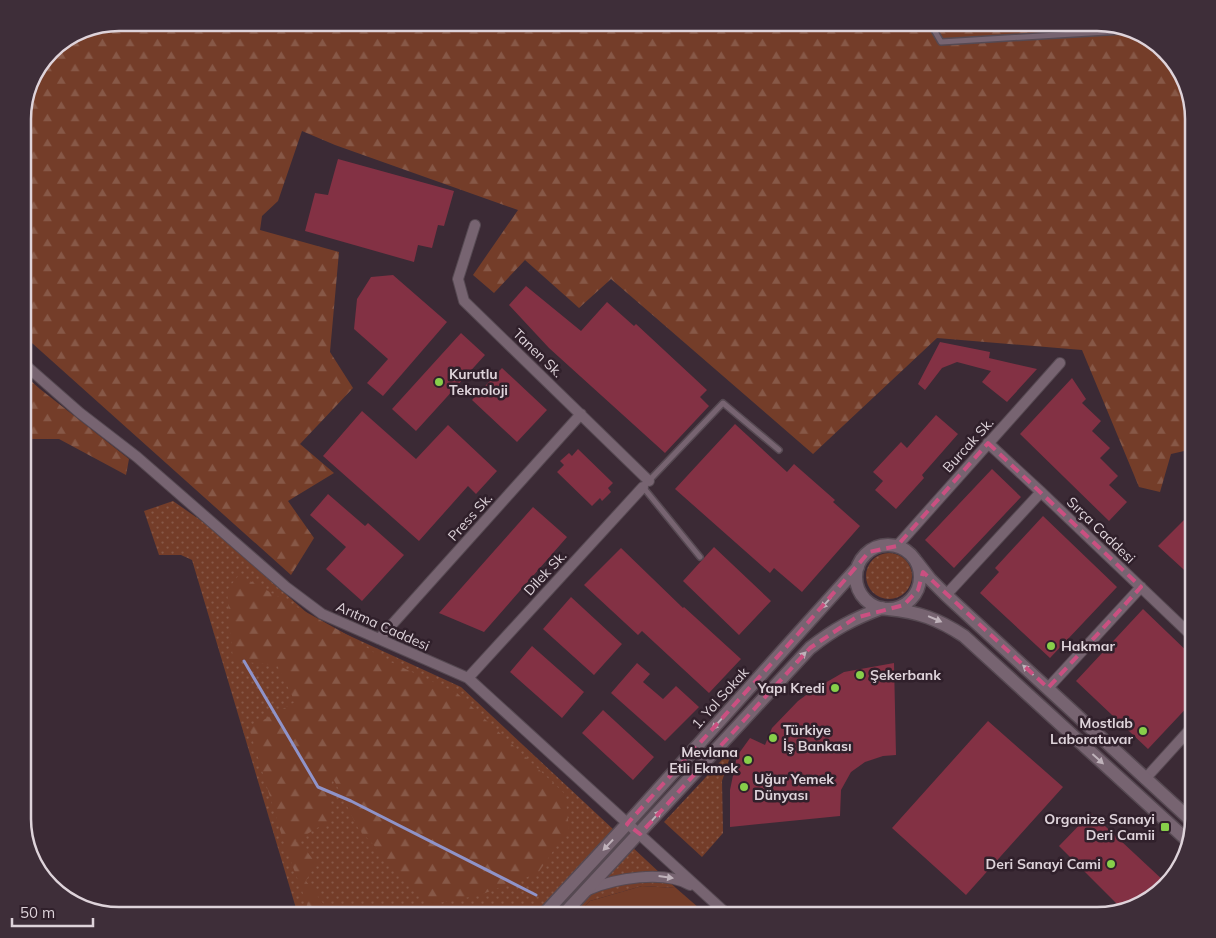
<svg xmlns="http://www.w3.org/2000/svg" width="1216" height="938" font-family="Mulish,sans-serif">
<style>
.grass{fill:url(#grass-dots)}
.forest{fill:url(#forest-firs)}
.green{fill:#743d29}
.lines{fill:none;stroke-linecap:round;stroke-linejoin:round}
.stream{stroke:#8f93c9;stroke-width:3}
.building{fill:#833144}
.lane-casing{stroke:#564952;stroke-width:8}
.street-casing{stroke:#564952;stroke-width:12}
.secondary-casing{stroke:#564952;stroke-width:15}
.lane{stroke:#776471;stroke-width:5}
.street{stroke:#776471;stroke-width:10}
.secondary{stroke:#776471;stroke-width:12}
.oneway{fill:#bfb2ba}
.marked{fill:none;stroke:#ca5081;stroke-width:4;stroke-dasharray:10 6;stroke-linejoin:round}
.poi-dot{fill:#87cf4a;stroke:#30202b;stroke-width:2}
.labels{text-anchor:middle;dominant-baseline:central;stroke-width:5;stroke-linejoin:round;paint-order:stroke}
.street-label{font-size:14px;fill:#ded3da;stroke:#30202b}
.poi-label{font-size:14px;font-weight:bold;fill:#ded3da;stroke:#30202b;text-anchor:start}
.rim{fill:none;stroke:#ded3da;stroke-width:2.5}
</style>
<defs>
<pattern id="grass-dots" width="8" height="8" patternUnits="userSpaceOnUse" patternTransform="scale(1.25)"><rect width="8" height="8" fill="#743d29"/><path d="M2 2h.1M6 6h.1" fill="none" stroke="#875847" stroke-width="1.8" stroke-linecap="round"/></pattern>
<pattern id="forest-firs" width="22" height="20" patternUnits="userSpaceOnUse" patternTransform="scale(1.25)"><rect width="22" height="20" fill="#743d29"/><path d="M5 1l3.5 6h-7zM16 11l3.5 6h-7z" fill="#875847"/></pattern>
</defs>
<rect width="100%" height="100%" fill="#3b2a35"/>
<path class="grass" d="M 173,501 L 206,524 L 315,620 L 461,687 L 676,888 L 642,886 L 590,901 L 576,915 L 298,915 L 192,560 L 181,555 L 159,555 L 144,511 Z
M866 576a23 23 0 1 1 46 0a23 23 0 1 1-46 0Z
M 733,748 L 722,781 L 723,833 L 702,857 L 664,822 Z"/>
<path class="forest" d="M 119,23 L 1097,23 L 1156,43 L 1184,76 L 1193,119 L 1193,449 L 1171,454 L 1160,492 L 1139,487 L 1082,350 L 937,338 L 813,454 L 611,279 L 579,308 L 525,260 L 494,293 L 473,275 L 518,210 L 335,145 L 302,131 L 278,201 L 262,216 L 260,230 L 339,252 L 330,352 L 353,388 L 300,444 L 334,473 L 288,501 L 314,538 L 291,575 L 23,335 L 23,112 L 33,76 L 55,47 Z
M 23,374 L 40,389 L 129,459 L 126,475 L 59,439 L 23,439 Z
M 239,575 L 353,638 L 382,658 L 457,693 L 565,794 L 569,828 L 538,873 L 480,895 L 428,905 L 358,828 L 332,776 L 330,820 L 296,841 L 304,847 L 316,864 L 306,881 L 332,915 L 305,915 L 307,904 L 285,846 L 249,728 L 295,702 L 277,665 L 233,661 L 227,590 Z"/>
<path class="green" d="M 642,886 L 676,888 L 707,915 L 576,915 L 590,901 Z"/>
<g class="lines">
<path class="stream" d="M 244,661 L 318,787 L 351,801 L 536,895"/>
</g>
<path class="building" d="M 338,159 L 454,191 L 444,226 L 438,225 L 432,248 L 418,245 L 414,262 L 305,231 L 315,193 L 328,195 Z
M 393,275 L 447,322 L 383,396 L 367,383 L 388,359 L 354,329 L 357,299 L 371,277 Z
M 526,286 L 581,331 L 607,302 L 634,326 L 636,324 L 707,390 L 700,397 L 709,406 L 665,453 L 549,348 L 509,305 Z
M 461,333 L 485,355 L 416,431 L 392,409 Z
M 940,342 L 990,352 L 989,358 L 1037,369 L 1007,402 L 982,382 L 991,371 L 957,362 L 942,368 L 925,390 L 918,384 Z
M 502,368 L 547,410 L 517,442 L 472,400 Z
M 1072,378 L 1086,399 L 1082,403 L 1101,421 L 1092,431 L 1110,448 L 1100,458 L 1118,476 L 1109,485 L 1127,502 L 1109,521 L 1020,434 Z
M 362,411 L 416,459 L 448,425 L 497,471 L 476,494 L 468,486 L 419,541 L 323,456 Z
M 936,415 L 958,434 L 922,475 L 924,478 L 896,509 L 875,490 L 883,481 L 873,472 L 901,442 L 907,448 Z
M 735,424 L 787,472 L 794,464 L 835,500 L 833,502 L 860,526 L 802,592 L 774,568 L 770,573 L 675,489 Z
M 578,449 L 613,483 L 608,488 L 611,492 L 602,501 L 600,498 L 592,506 L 557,472 L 564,465 L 560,461 L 569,453 L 572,456 Z
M 992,469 L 1021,497 L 954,568 L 925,540 Z
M 328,494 L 365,526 L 368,523 L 404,555 L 362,601 L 326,569 L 346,547 L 310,515 Z
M 533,507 L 567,537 L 484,632 L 439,613 Z
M 1194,510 L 1194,579 L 1158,546 Z
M 1043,516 L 1117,587 L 1050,658 L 980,593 L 999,572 L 995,568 Z
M 714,547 L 771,601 L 739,635 L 683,581 Z
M 621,548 L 683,608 L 684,607 L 741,659 L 709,693 L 642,631 L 638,635 L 584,585 Z
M 571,597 L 622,644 L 594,675 L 543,629 Z
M 1143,609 L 1194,658 L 1194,700 L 1148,749 L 1076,681 Z
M 532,646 L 584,692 L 562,718 L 510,672 Z
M 637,663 L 650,674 L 643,682 L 663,699 L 676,686 L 699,707 L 665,741 L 611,693 Z
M 894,663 L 896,755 L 883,756 L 865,762 L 851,772 L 841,790 L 840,816 L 730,827 L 730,790 L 737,756 L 750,738 L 765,745 L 772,728 L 798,701 L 813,690 L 844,672 Z
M 603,710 L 654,757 L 633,780 L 582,733 Z
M 988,721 L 1063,787 L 966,895 L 892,828 Z
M 1091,813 L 1165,882 L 1140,906 L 1123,910 L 1059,846 Z"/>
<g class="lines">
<g class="lane-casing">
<path id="lane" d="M 930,23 L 941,42 L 1123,31
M 700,557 L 643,487 L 723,403 L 779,450"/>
</g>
<g class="street-casing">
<path id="street" d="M 475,225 L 458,279 L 464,301 L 649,481
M 23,363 L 80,413 L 137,457 L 286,587 L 322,614 L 468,678 L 728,915
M 988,443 L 1041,492 L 1193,637
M 897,546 L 1060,363
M 946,595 L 1041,492
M 379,639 L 581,414
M 468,678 L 643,487
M 1048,688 L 1141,587
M 1145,779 L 1193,726
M 588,890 C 615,878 664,870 690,885"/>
</g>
<g class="secondary-casing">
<path id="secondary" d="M856 577a32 32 0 1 1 64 0a32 32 0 1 1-64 0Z
M 916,561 L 930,579 L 946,595 L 1193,822
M 888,609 C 919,612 938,619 964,636 L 1187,840
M 543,915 L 627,824 L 858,567
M 563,915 L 810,648 C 834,629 853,619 882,608"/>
</g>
<use href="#lane" class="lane"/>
<use href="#street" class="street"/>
<use href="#secondary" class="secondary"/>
</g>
<defs><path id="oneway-solid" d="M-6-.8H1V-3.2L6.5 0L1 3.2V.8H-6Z" transform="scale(1.25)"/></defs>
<g class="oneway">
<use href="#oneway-solid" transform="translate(826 603) rotate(132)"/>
<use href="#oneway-solid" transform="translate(935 619) rotate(23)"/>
<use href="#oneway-solid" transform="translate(801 657) rotate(-45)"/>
<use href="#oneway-solid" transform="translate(1028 670) rotate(-137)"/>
<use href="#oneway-solid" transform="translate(717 724) rotate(132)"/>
<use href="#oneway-solid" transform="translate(1098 759) rotate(42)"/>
<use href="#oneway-solid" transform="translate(656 816) rotate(-48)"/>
<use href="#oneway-solid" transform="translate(608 845) rotate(133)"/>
<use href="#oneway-solid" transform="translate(666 877) rotate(8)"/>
</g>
<path class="marked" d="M 988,443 L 1141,587 L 1048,688 L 923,572 L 918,590 L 904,605 L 855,618 L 810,648 L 640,834 L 627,824 L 798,634 L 869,552 L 897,546 Z"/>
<g class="poi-dot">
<circle cx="439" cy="382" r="5"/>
<circle cx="1051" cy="646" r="5"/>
<circle cx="860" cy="675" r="5"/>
<circle cx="835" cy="688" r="5"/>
<circle cx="1143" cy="731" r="5"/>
<circle cx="773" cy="738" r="5"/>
<circle cx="748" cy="760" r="5"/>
<circle cx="744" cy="787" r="5"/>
<rect x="1160" y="822" width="10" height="10" rx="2.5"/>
<circle cx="1111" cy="864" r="5"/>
</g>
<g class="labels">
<g class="street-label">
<text transform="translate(538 353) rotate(44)">Tanen Sk.</text>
<text transform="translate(968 445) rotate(-48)">Burcak Sk.</text>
<text transform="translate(470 517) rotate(-48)">Press Sk.</text>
<text transform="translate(1101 530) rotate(44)">Sırça Caddesi</text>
<text transform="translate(545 573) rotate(-47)">Dilek Sk.</text>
<text transform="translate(383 626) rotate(24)">Arıtma Caddesi</text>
<text transform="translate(720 698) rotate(-48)">1. Yol Sokak</text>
</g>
<g class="poi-label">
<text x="449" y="374">Kurutlu<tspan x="449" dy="16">Teknoloji</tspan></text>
<text x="1061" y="646">Hakmar</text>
<text x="870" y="675">Şekerbank</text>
<text x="825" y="688" text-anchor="end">Yapı Kredi</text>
<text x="1133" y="723" text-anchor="end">Mostlab<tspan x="1133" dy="16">Laboratuvar</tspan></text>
<text x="783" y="730">Türkiye<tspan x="783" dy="16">İş Bankası</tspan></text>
<text x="738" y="752" text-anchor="end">Mevlana<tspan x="738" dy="16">Etli Ekmek</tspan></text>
<text x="754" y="779">Uğur Yemek<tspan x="754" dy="16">Dünyası</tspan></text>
<text x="1155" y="819" text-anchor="end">Organize Sanayi<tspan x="1155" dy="16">Deri Camii</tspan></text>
<text x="1101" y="864" text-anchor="end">Deri Sanayi Cami</text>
</g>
</g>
<path d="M0 0H1216V938H0ZM119 31H1097A88 88 0 0 1 1185 119V819A88 88 0 0 1 1097 907H119A88 88 0 0 1 31 819V119A88 88 0 0 1 119 31Z" fill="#3e2e39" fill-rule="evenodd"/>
<path class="rim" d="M119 31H1097A88 88 0 0 1 1185 119V819A88 88 0 0 1 1097 907H119A88 88 0 0 1 31 819V119A88 88 0 0 1 119 31Z"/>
<path d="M12 918v8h81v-8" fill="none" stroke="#ded3da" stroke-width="2.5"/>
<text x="20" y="918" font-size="15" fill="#ded3da" stroke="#30202b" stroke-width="4" paint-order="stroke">50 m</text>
</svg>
